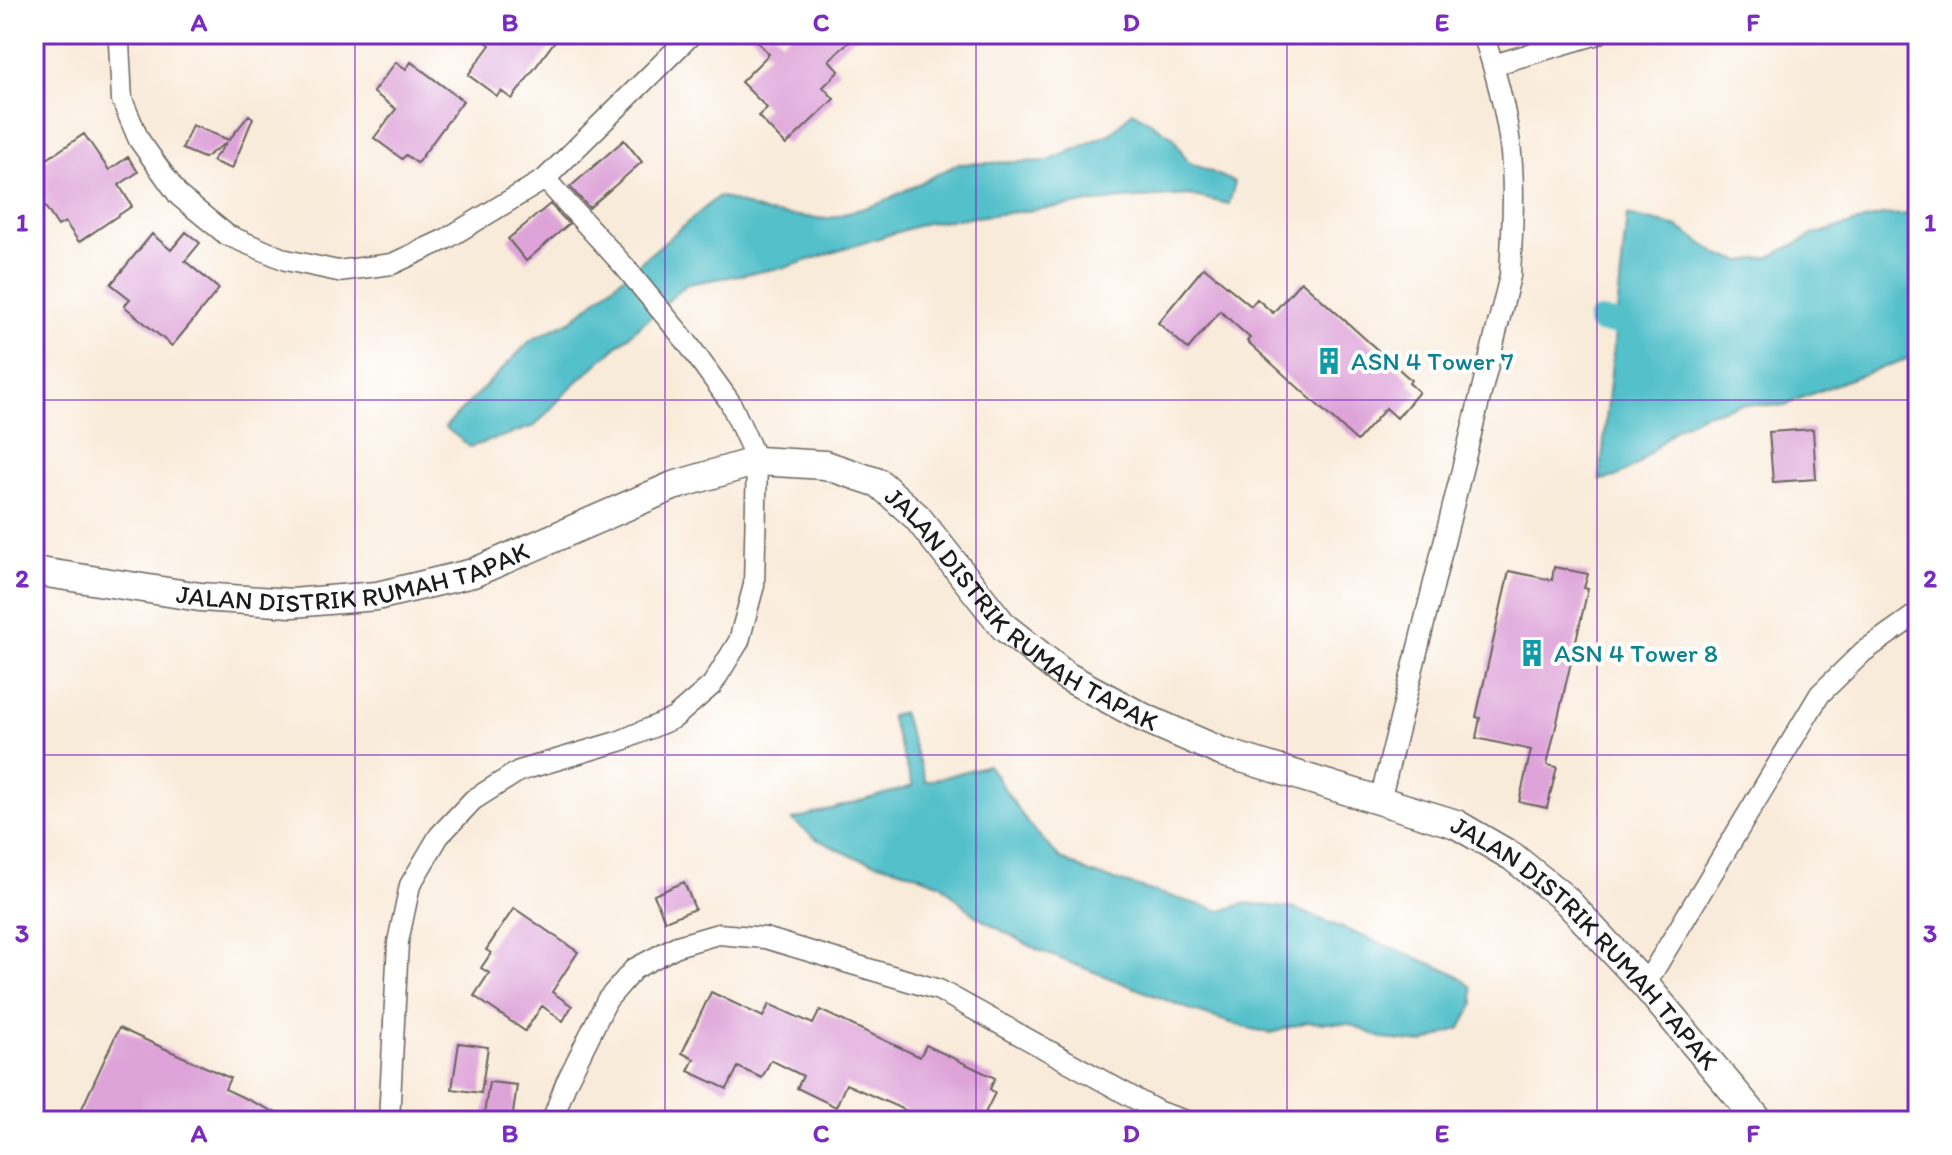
<svg xmlns="http://www.w3.org/2000/svg" width="1952" height="1155" font-family="Itim,sans-serif">
<style>
.water{fill:#52c0ca;stroke:#376e73;stroke-width:2}
.lines{fill:none;stroke-linecap:round;stroke-linejoin:round}
.canal{stroke:#52c0ca;stroke-width:24}
.building{fill:#dea4d9}
.street-casing{stroke:#69645e;stroke-width:23}
.secondary-casing{stroke:#69645e;stroke-width:31}
.street{stroke:#fff;stroke-width:20}
.secondary{stroke:#fff;stroke-width:28}
.grid{fill:none;stroke:#7b2cbf;stroke-width:2;stroke-opacity:0.55}
.labels{text-anchor:middle;dominant-baseline:central;stroke-width:8;stroke-linejoin:round;paint-order:stroke}
.culture-label{font-size:26px;fill:#0d838f;stroke:#fff;text-anchor:start}
.street-label{font-size:26px;fill:#1c1c1c;stroke:#fff}
.neatline{fill:none;stroke:#7b2cbf;stroke-width:3}
.grid-label{font-size:26px;text-anchor:middle;font-weight:bold;fill:#7b2cbf}
</style>
<rect width="100%" height="100%" fill="#fff"/>
<filter id="ink" filterUnits="userSpaceOnUse"><feTurbulence type="fractalNoise" baseFrequency=".0125" numOctaves="2"/><feDisplacementMap in="SourceGraphic" scale="16" xChannelSelector="R" yChannelSelector="G"/><feConvolveMatrix kernelMatrix="1 2 1 2 8 2 1 2 1" color-interpolation-filters="sRGB"/></filter>
<filter id="wash" filterUnits="userSpaceOnUse"><feTurbulence type="fractalNoise" baseFrequency=".006" numOctaves="4" result="noise"/><feDisplacementMap in="SourceGraphic" scale="32" xChannelSelector="R" yChannelSelector="G"/><feGaussianBlur stdDeviation="1.8" result="paint"/><feColorMatrix in="noise" values="0 0 0 0 0 0 0 0 0 0 0 0 0 0 0 0 0 1.4 0 .05"/><feComposite in="paint" operator="in"/></filter>
<g filter="url(#wash)">
<rect width="100%" height="100%" fill="#f9ebda"/>
<path class="water" d="M 1133,111 L 1173,137 L 1188,162 L 1235,182 L 1229,204 L 1190,195 L 1122,199 L 926,223 L 787,267 L 687,284 L 571,387 L 535,426 L 470,447 L 445,427 L 531,340 L 572,320 L 719,196 L 767,213 L 827,219 L 878,204 L 958,164 L 1049,161 L 1111,133 Z
M 1918,214 L 1918,355 L 1845,381 L 1796,400 L 1786,406 L 1741,404 L 1702,415 L 1675,429 L 1637,465 L 1616,477 L 1600,480 L 1627,215 L 1678,227 L 1721,256 L 1743,261 L 1770,257 L 1813,235 L 1882,215 Z
M 902,712 L 926,782 L 988,765 L 1029,825 L 1060,858 L 1090,873 L 1221,911 L 1246,903 L 1295,909 L 1454,973 L 1472,987 L 1474,1004 L 1461,1028 L 1423,1043 L 1384,1039 L 1350,1024 L 1307,1022 L 1271,1033 L 1247,1028 L 1194,1011 L 1038,950 L 977,917 L 941,884 L 904,870 L 854,857 L 816,839 L 792,820 L 913,786 L 890,716 Z"/>
<g class="lines">
<path class="canal" d="M 1599,321 L 1616,323"/>
</g>
<g id="blocks">
<path class="building" d="M 475,34 L 560,34 L 512,99 L 501,91 L 497,96 L 468,75 L 490,45 Z
M 750,34 L 775,34 L 782,42 L 790,34 L 858,34 L 829,60 L 839,71 L 823,87 L 834,99 L 786,145 L 758,116 L 767,108 L 741,82 L 769,54 Z
M 396,62 L 406,69 L 411,62 L 463,101 L 417,163 L 406,155 L 402,159 L 374,138 L 396,109 L 373,92 Z
M 249,115 L 253,118 L 232,169 L 212,161 L 227,142 L 204,158 L 182,149 L 192,125 L 229,140 Z
M 84,134 L 109,170 L 128,157 L 138,172 L 119,185 L 132,206 L 79,242 L 65,222 L 58,226 L 34,190 L 34,168 Z
M 624,140 L 642,162 L 589,208 L 570,187 Z
M 550,204 L 569,224 L 526,261 L 508,239 Z
M 186,232 L 200,243 L 185,261 L 219,289 L 172,346 L 124,306 L 130,299 L 111,284 L 152,234 L 171,250 Z
M 1204,267 L 1251,306 L 1257,299 L 1273,313 L 1301,281 L 1411,380 L 1409,383 L 1419,392 L 1397,418 L 1386,408 L 1357,441 L 1247,341 L 1250,338 L 1220,311 L 1188,349 L 1158,323 Z
M 1813,429 L 1816,479 L 1773,482 L 1769,432 Z
M 1554,567 L 1588,574 L 1584,588 L 1588,589 L 1547,765 L 1557,767 L 1547,808 L 1519,802 L 1531,750 L 1476,738 L 1480,718 L 1476,717 L 1509,571 L 1552,580 Z
M 684,882 L 695,909 L 665,921 L 654,895 Z
M 514,908 L 578,952 L 552,992 L 572,1006 L 563,1021 L 542,1006 L 525,1031 L 474,996 L 489,973 L 481,968 L 491,953 L 486,950 Z
M 711,992 L 763,1017 L 769,1004 L 813,1024 L 820,1010 L 920,1057 L 926,1045 L 995,1078 L 990,1089 L 995,1093 L 981,1121 L 904,1121 L 909,1112 L 846,1084 L 836,1107 L 797,1088 L 803,1076 L 771,1060 L 762,1078 L 738,1067 L 727,1089 L 688,1071 L 694,1059 L 682,1053 Z
M 119,1028 L 230,1078 L 225,1089 L 294,1121 L 76,1121 Z
M 459,1043 L 488,1047 L 481,1093 L 452,1089 Z
M 489,1082 L 517,1085 L 512,1121 L 483,1121 Z"/>
</g>
</g>
<g filter="url(#ink)">
<use href="#blocks" fill-opacity="0" stroke="#69645e" stroke-width="2"/>
<g class="lines">
<g class="street-casing">
<path id="street" d="M 121,34 L 119,43 L 122,100 L 139,140 L 179,196 L 227,235 L 286,260 L 338,271 L 392,264 L 446,239 L 545,179 L 692,34
M 1493,65 L 1598,34
M 1380,801 L 1510,276 C 1512,230 1516,183 1509,137 C 1504,102 1494,67 1483,34
M 1645,985 L 1820,694 L 1863,652 L 1918,613
M 389,1121 L 398,942 L 410,885 L 439,836 L 473,800 L 519,771 L 620,741 L 674,718 L 712,685 L 739,641 L 754,585 L 757,461 L 730,402 L 686,341 L 624,266 L 545,179
M 552,1121 L 566,1083 L 607,1000 L 634,969 L 677,946 L 718,934 L 765,938 L 939,990 L 1159,1112 L 1186,1121"/>
</g>
<g class="secondary-casing">
<g id="secondary">
<path id="s1" d="M 34,571 L 200,597 L 292,603 L 377,596 L 473,573 L 673,486 L 757,461 L 825,465 L 879,483 L 917,517 L 1004,627 L 1066,676 L 1142,717 L 1222,752 L 1456,824 L 1513,857 L 1565,899 L 1645,985 L 1759,1121"/>
</g>
</g>
<use href="#street" class="street"/>
<use href="#secondary" class="secondary"/>
</g>
</g>
<path class="grid" d="M 355,34 L 355,1121M 665,34 L 665,1121M 976,34 L 976,1121M 1287,34 L 1287,1121M 1597,34 L 1597,1121M 34,400 L 1918,400M 34,755 L 1918,755"/>
<defs>
<g id="building-bare" transform="scale(2.16)"><path d="M-4-6H4V6H1V3H-1V6H-4ZM-2.5-4.3h1.7v1.8h-1.7ZM.8-4.3h1.7v1.8H.8ZM-2.5-1h1.7V.8h-1.7ZM.8-1h1.7V.8H.8Z" fill="#0f9aa8" stroke="#fff" stroke-width="2.5" paint-order="stroke"/></g>
</defs>
<g fill-rule="evenodd">
<use href="#building-bare" x="1329" y="361"/>
<use href="#building-bare" x="1532" y="653"/>
</g>
<g class="labels">
<g class="culture-label">
<text x="1351" y="361">ASN 4 Tower 7</text>
<text x="1554" y="653">ASN 4 Tower 8</text>
</g>
<g class="street-label">
<text stroke="none"><textPath href="#s1" startOffset="324">JALAN DISTRIK RUMAH TAPAK</textPath></text>
<text stroke="none"><textPath href="#s1" startOffset="1068">JALAN DISTRIK RUMAH TAPAK</textPath></text>
<text stroke="none"><textPath href="#s1" startOffset="1740">JALAN DISTRIK RUMAH TAPAK</textPath></text>
</g>
</g>
<rect width="1952" height="1155" fill="none" stroke="#fff" stroke-width="88"/>
<rect x="44" y="44" width="1864" height="1067" class="neatline"/>
<g class="grid-label">
<text x="199" y="31">A</text>
<text x="510" y="31">B</text>
<text x="821" y="31">C</text>
<text x="1131" y="31">D</text>
<text x="1442" y="31">E</text>
<text x="1753" y="31">F</text>
<text x="22" y="231">1</text>
<text x="1930" y="231">1</text>
<text x="22" y="587">2</text>
<text x="1930" y="587">2</text>
<text x="22" y="942">3</text>
<text x="1930" y="942">3</text>
<text x="199" y="1142">A</text>
<text x="510" y="1142">B</text>
<text x="821" y="1142">C</text>
<text x="1131" y="1142">D</text>
<text x="1442" y="1142">E</text>
<text x="1753" y="1142">F</text>
</g>
</svg>
